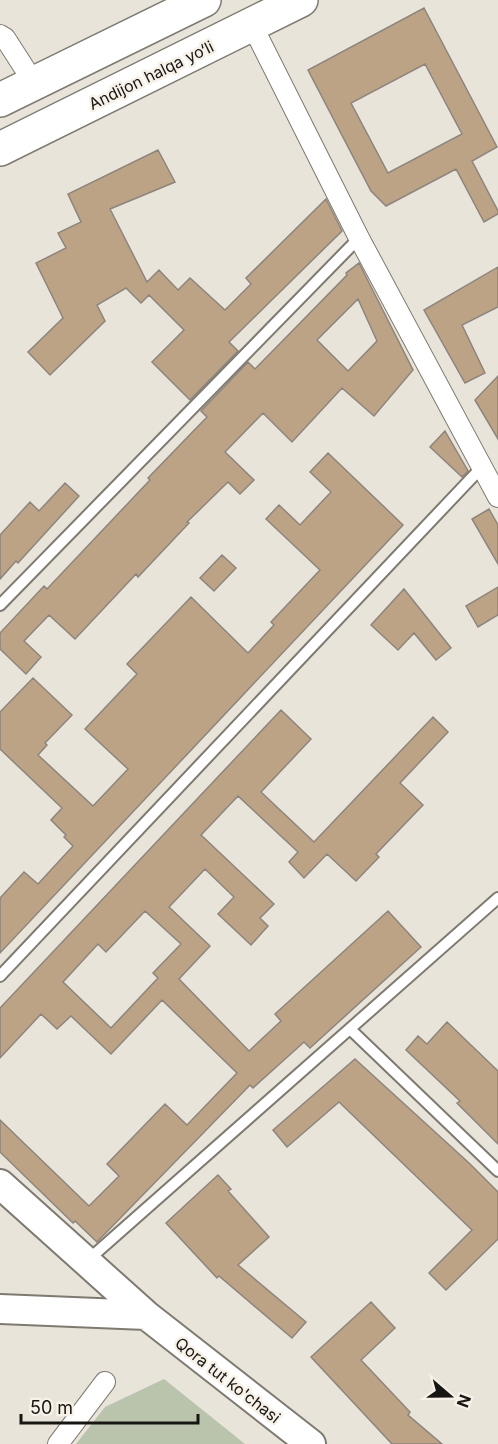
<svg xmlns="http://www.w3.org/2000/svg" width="498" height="1444" font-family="Inter,sans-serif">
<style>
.green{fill:#bac4ad}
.building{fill:#bda385;stroke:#8d857d;stroke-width:1.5;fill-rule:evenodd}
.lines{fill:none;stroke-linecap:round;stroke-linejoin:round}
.lane-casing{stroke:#7f7a71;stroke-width:14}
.street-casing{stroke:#7f7a71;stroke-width:22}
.secondary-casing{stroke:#7f7a71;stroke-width:32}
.highway-casing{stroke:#7f7a71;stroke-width:36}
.lane{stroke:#fff;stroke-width:10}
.street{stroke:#fff;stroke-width:20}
.secondary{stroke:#fff;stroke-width:28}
.highway{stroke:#fff;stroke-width:33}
.labels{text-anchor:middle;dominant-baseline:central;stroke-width:5;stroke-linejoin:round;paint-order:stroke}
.street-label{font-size:16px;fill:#171612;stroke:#f7f1e7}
</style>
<rect width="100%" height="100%" fill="#e9e4da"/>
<path class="green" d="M 164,1379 L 245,1444 L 76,1444 L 105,1407 Z"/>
<path class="building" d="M 424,8 L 497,147 L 472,161 L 498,211 L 498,214 L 484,222 L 456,169 L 386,206 L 371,191 L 308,70 ZM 425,64 L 462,134 L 388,173 L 351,103 Z
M 158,150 L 175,182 L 110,209 L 147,282 L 159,270 L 178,290 L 190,278 L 225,310 L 251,284 L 246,278 L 326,199 L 342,231 L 229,342 L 238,351 L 190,400 L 152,362 L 184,330 L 149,295 L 141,303 L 126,288 L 97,305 L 105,321 L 50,375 L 28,352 L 63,318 L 36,263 L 66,248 L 58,233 L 81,222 L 68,194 Z
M 359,263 L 413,370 L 374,416 L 342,388 L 292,442 L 263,413 L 225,452 L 254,480 L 240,494 L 228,482 L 187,522 L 189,523 L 138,577 L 136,574 L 75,639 L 49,615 L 24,641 L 41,657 L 26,674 L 0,649 L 0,633 L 44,586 L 47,589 L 150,480 L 148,478 L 207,417 L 201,411 L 248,362 L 255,369 L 347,275 L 346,273 ZM 358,299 L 377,341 L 348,371 L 317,340 Z
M 498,267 L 498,307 L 462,325 L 485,373 L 465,383 L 424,310 Z
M 498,376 L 498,439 L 475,400 Z
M 445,431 L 468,471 L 462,477 L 430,447 Z
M 328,453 L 403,525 L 0,953 L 0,898 L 24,872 L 38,884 L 73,846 L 64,837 L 66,835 L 51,820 L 62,808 L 0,749 L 0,712 L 33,678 L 72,715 L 45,743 L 47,745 L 38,755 L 93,806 L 128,769 L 85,729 L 137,674 L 127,664 L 191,597 L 248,653 L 274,625 L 271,622 L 320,570 L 266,519 L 279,505 L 300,525 L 331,492 L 310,472 Z
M 65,483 L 79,496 L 18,563 L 16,561 L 0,579 L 0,535 L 30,502 L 39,511 Z
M 489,509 L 498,525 L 498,564 L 472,519 Z
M 222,555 L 236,568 L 214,591 L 200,578 Z
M 498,587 L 498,615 L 478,627 L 466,606 Z
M 404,589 L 451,648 L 436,660 L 414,633 L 398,650 L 371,625 Z
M 281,710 L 311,739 L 261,792 L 314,842 L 433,717 L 448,732 L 400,783 L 423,805 L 376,854 L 379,857 L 356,881 L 327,854 L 304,878 L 289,862 L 298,852 L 238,796 L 201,835 L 274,904 L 260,918 L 268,926 L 251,945 L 218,914 L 234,897 L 205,869 L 169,907 L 210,946 L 179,979 L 249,1051 L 281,1021 L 275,1014 L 388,911 L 421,947 L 310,1048 L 304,1042 L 253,1088 L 250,1085 L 97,1242 L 75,1221 L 73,1223 L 0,1152 L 0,1120 L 89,1206 L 119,1176 L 107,1164 L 165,1104 L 187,1125 L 237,1073 L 162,1000 L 111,1054 L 71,1016 L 57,1029 L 41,1014 L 0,1058 L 0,1008 ZM 145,911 L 181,944 L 153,973 L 158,978 L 111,1028 L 63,982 L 98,944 L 106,952 Z
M 447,1022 L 498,1071 L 498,1144 L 457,1103 L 460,1101 L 406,1050 L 418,1036 L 427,1044 Z
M 355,1059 L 469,1163 L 498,1192 L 498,1239 L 446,1290 L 429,1273 L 472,1230 L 339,1102 L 287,1147 L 273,1130 Z
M 218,1175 L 231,1189 L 228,1191 L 269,1237 L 238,1265 L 306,1322 L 292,1338 L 219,1276 L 217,1278 L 166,1223 Z
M 371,1302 L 395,1328 L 361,1360 L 410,1412 L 408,1415 L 442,1444 L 392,1444 L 311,1357 Z"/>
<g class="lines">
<g class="lane-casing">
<path id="lane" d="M 0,605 L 359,238
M 0,976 L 481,468
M 350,1029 L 498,1171
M 88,1260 L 498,898"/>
</g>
<g class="street-casing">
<path id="street" d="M 252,25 L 359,238 L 498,497
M 0,35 L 5,38 L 34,83
M 58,1444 L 105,1382"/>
</g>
<g class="secondary-casing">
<path id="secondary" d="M 0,1184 L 146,1315 L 311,1444
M 0,1309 L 146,1315"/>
</g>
<g class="highway-casing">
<path id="highway" d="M 0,100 L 204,0
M 0,149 L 301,0"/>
</g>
<use href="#lane" class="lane"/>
<use href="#street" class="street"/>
<use href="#secondary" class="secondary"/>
<use href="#highway" class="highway"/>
</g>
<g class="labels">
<g class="street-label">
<text transform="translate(151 75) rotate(-26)">Andijon halqa yo‘li</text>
<text transform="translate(228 1380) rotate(38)">Qora tut ko'chasi</text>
</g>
</g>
<g transform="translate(450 1396) rotate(110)" stroke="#f7f1e7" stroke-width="4.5" paint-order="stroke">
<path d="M0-4.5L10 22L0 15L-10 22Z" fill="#171612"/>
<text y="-9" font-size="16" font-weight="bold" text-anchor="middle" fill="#171612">N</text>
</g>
<path d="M21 1414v9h177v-9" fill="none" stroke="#171612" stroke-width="3"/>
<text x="30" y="1414" font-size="18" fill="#171612" stroke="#f7f1e7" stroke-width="4.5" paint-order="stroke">50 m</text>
</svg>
